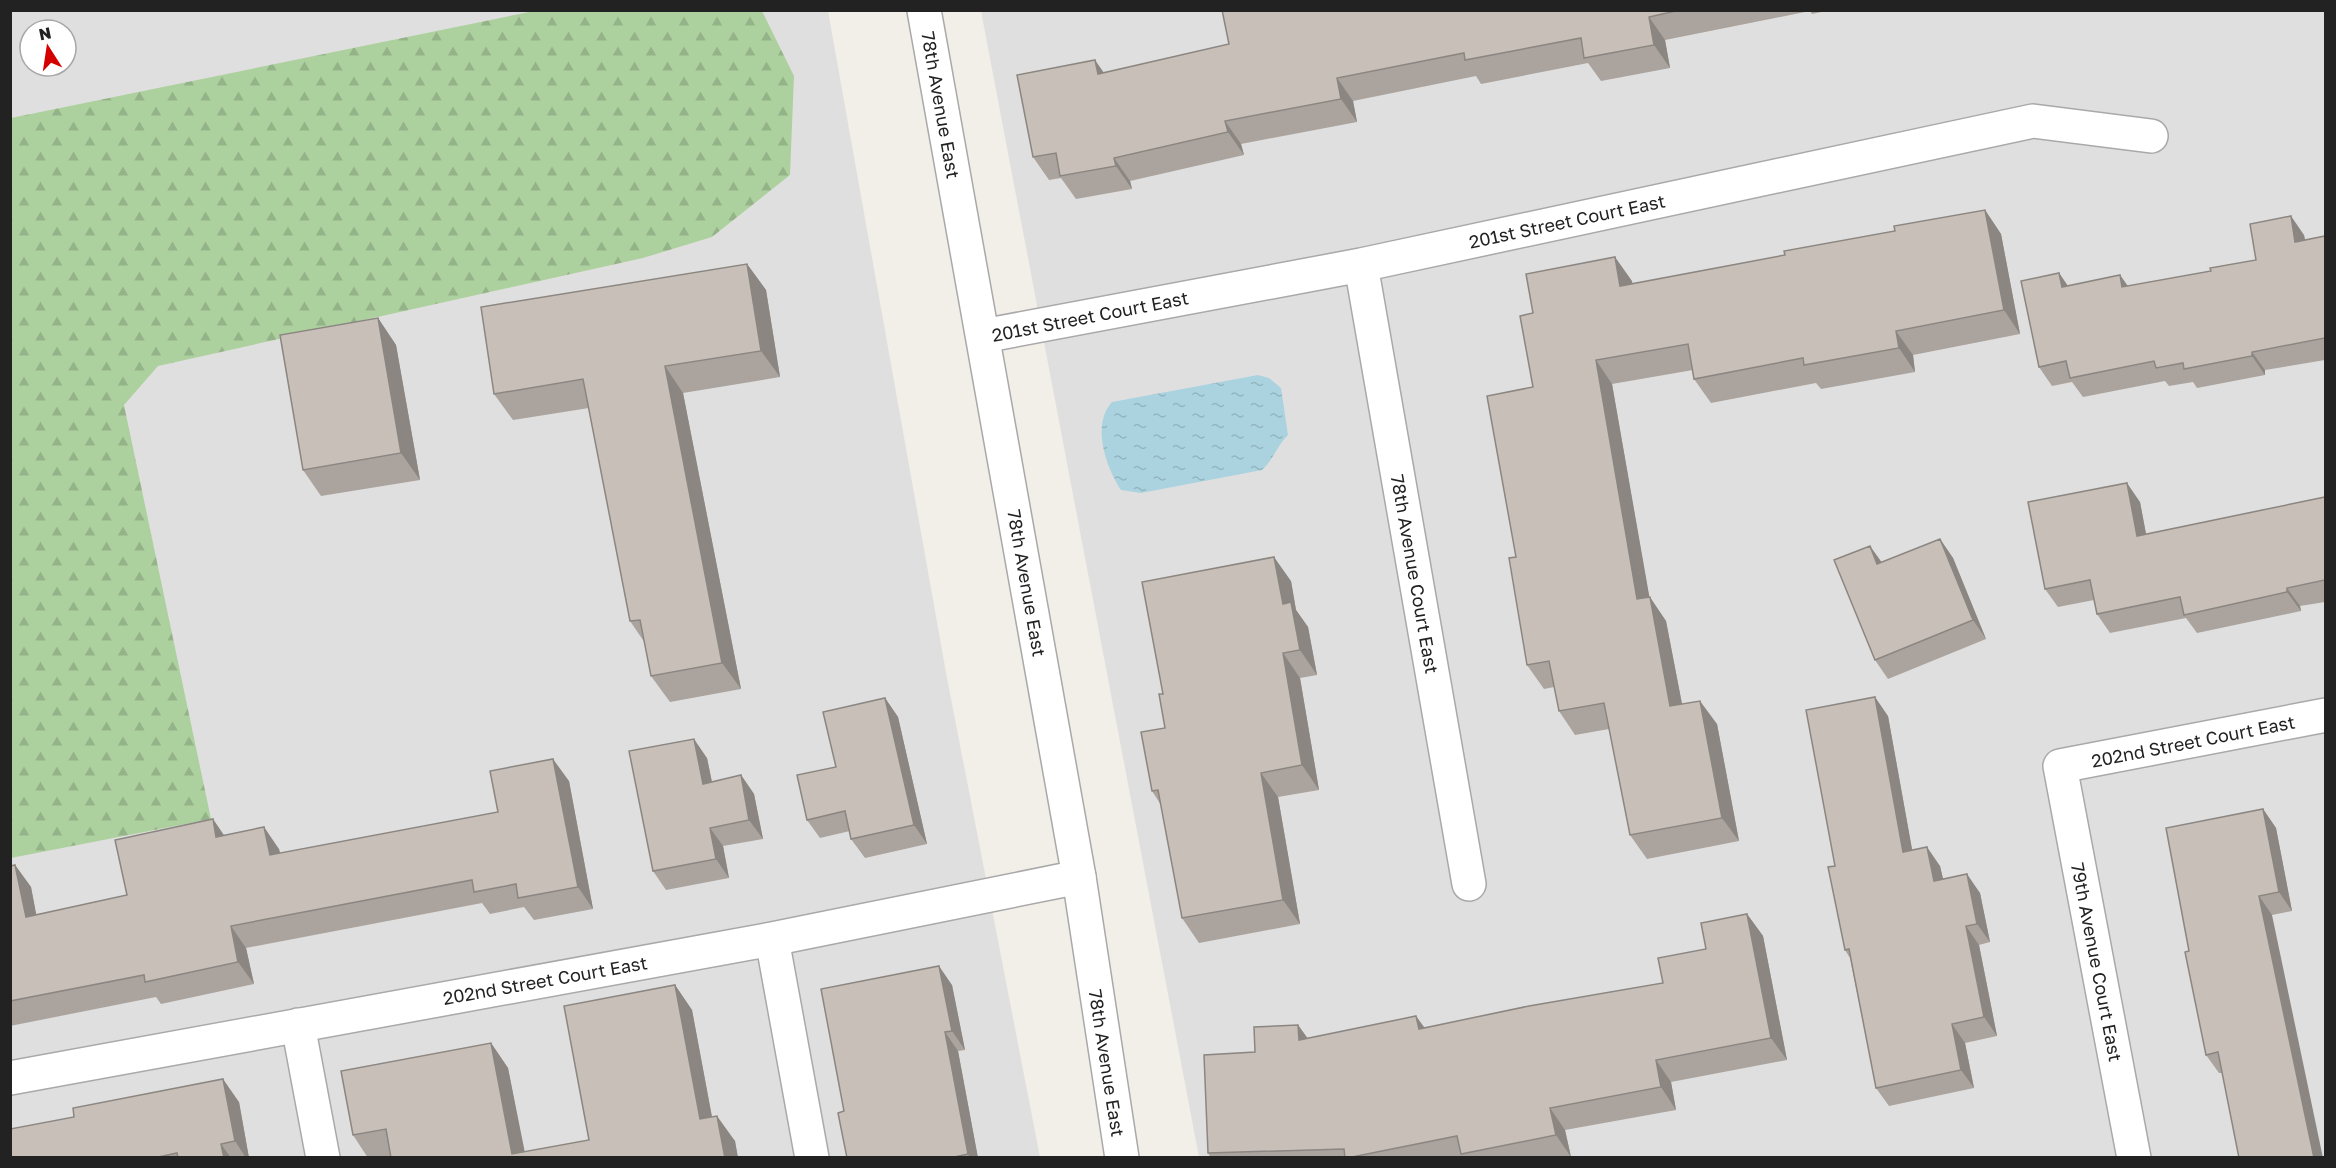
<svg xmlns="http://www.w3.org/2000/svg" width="2336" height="1168" font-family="'Golos Text',sans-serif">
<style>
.residential{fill:#e0dfdf;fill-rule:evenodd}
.forest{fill:url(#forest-firs)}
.water{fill:url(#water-ripples)}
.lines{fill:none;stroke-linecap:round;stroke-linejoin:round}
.minor-casing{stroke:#a9a9a9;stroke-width:36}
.tertiary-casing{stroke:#a9a9a9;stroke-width:36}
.minor{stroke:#fff;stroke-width:33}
.tertiary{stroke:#fff;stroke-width:33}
.wall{fill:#aba49e}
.shaded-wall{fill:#8b8681}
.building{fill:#c7bfb8;stroke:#8b8681;stroke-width:1.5}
.labels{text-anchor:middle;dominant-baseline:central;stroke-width:4.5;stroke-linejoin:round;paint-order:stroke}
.street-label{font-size:18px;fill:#222;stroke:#fff}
</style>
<defs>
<pattern id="forest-firs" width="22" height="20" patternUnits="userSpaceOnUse" patternTransform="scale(1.5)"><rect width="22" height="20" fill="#add19e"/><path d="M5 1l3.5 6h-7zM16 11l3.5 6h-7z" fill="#95b388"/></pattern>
<pattern id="water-ripples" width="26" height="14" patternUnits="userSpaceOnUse" patternTransform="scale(1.5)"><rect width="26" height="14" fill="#aad3df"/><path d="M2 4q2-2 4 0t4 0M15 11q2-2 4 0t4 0" fill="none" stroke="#92b5bf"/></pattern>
</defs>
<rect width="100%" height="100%" fill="#f2efe9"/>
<path class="residential" d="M 10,11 L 828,11 L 947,678 L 1040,1157 L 11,1157 ZM 30,30 L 66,30 L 66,66 L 30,66 Z
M 981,11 L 2325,11 L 2325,1157 L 1199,1157 Z"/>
<path class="forest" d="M 534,11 L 762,11 L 794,76 L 790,175 L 712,237 L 643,258 L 158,366 L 124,405 L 211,819 L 11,858 L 11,118 Z"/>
<path class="water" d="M 1258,375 L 1269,378 L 1281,388 L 1288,435 C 1277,446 1273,460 1262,470 L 1141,493 L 1121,490 C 1106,467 1091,425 1112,402 Z"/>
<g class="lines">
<g class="minor-casing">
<path id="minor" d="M 1361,265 L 1469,884
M 983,336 L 1361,265 L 2033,121 L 2151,136
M 772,939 L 812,1158
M 298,1025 L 323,1158
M 10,1078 L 772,939 L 1079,877
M 2134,1158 L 2060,766 L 2326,715"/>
</g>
<g class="tertiary-casing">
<path id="tertiary" d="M 924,10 L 1079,877 L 1122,1158"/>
</g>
<use href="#minor" class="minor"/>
<use href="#tertiary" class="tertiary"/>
</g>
<path class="wall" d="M 1222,10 L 1831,10 L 1812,14 L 1810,11 L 1665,40 L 1670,68 L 1601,81 L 1588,63 L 1481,84 L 1476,76 L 1353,101 L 1357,122 L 1241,144 L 1244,155 L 1130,181 L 1132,189 L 1076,199 L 1061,178 L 1049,180 L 1033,157 L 1104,73 L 1229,44 Z
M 1985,210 L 2001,234 L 2020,334 L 1913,355 L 1915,372 L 1821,389 L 1816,383 L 1711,403 L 1694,379 L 1693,370 L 1612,384 L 1649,597 L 1666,621 L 1682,704 L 1717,724 L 1739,841 L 1647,859 L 1630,835 L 1609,729 L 1575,735 L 1559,711 L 1554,687 L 1544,689 L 1527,665 L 1516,557 L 1533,387 L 1533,313 L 1632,281 L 1632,284 L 1785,255 L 1895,231 Z
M 2304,235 L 2305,240 L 2325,236 L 2325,360 L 2265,370 L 2265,375 L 2197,388 L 2193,382 L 2169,386 L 2165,381 L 2083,397 L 2072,382 L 2052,386 L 2039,367 L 2059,273 L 2068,286 L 2120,275 L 2128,286 L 2211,271 L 2256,260 Z
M 747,264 L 766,290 L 780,377 L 683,393 L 741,689 L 670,702 L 651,676 L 645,643 L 630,621 L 589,408 L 513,420 L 494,394 Z
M 378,318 L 396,345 L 420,480 L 321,496 L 303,470 Z
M 2325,497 L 2325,602 L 2300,606 L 2301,611 L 2197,633 L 2186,618 L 2110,633 L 2097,614 L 2094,600 L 2058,607 L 2045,589 L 2140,502 L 2146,534 Z
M 1940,539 L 1953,558 L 1986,639 L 1888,679 L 1875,660 L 1882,562 Z
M 1291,581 L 1296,610 L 1308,627 L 1317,675 L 1300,678 L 1319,790 L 1278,797 L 1300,924 L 1199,943 L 1182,918 L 1161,805 L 1152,791 L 1165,728 L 1163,694 Z
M 885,698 L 898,717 L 927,844 L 865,858 L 851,839 L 850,831 L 820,838 L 807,820 Z
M 1888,716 L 1912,850 L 1940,866 L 1943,879 L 1980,893 L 1990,942 L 1979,945 L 1997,1036 L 1965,1043 L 1974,1088 L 1889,1106 L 1876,1088 L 1850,958 L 1845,950 L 1835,866 Z
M 707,758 L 712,782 L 741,775 L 754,794 L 763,839 L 723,846 L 729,878 L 666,890 L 653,871 Z
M 569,781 L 593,909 L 534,920 L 524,907 L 490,914 L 482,903 L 246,948 L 254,984 L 161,1004 L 156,997 L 10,1026 L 10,866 L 15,865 L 31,887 L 36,915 L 127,895 L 224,835 L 279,849 L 280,853 L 498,812 Z
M 2263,809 L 2276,828 L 2292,911 L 2272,915 L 2222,1073 L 2219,1073 L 2206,1055 Z
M 1747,914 L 1763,936 L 1787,1060 L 1671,1082 L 1676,1110 L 1565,1130 L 1571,1157 L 1211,1158 L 1208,1153 L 1255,1052 L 1298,1025 L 1307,1038 L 1424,1028 L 1663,983 L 1706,949 Z
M 675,985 L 692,1010 L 712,1117 L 735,1141 L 738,1158 L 391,1158 L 391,1156 L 384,1158 L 368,1158 L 353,1135 L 491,1043 L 508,1068 L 524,1152 L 589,1140 Z
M 952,985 L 965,1050 L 958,1051 L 978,1158 L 847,1158 L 844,1111 Z
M 239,1102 L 249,1158 L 10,1158 Z"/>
<path class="shaded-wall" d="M 1649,17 L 1665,40 L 1670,68 L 1654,45 Z
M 1095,60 L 1111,83 L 1098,74 Z
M 1337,78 L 1353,101 L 1357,122 L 1341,99 Z
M 1225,121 L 1241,144 L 1244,155 L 1228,132 Z
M 1114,158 L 1130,181 L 1132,189 L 1116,166 Z
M 1985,210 L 2001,234 L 2020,334 L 2004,310 Z
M 2291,216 L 2304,235 L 2309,260 L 2295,242 Z
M 1615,257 L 1632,281 L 1637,310 L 1620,286 Z
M 747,264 L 766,290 L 780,377 L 761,351 Z
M 2059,273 L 2072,292 L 2062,287 Z
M 2120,275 L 2133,294 L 2122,287 Z
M 378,318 L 396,345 L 420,480 L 401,453 Z
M 1896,331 L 1913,355 L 1915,372 L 1899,348 Z
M 2252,352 L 2265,370 L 2265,375 L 2252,356 Z
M 1596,360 L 1612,384 L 1654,623 L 1637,599 Z
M 665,366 L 683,393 L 741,689 L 722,663 Z
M 2127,483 L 2140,502 L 2150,555 L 2137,536 Z
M 1940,539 L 1953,558 L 1986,639 L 1973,620 Z
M 1870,546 L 1883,564 L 1877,564 Z
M 1274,557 L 1291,581 L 1296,610 L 1308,627 L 1317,675 L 1300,650 L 1283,604 Z
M 2287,588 L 2300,606 L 2301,611 L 2287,592 Z
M 1650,597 L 1666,621 L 1687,730 L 1670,706 Z
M 1283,653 L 1300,678 L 1319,790 L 1302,765 Z
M 1875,697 L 1888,716 L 1916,871 L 1903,852 Z
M 885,698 L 898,717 L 927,844 L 914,825 Z
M 1700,701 L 1717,724 L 1739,841 L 1722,818 Z
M 694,739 L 707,758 L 716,802 L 703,784 Z
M 553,759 L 569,781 L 593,909 L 578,887 Z
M 1261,773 L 1278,797 L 1300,924 L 1283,900 Z
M 741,775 L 754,794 L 763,839 L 749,820 Z
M 2263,809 L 2276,828 L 2292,911 L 2279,892 Z
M 213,819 L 228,841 L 216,837 Z
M 264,827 L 279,849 L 285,878 L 270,855 Z
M 710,828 L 723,846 L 729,878 L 716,859 Z
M 1927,847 L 1940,866 L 1948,900 L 1934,881 Z
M 15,865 L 31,887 L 41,939 L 26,917 Z
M 1967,874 L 1980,893 L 1990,942 L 1977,924 Z
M 2259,896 L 2272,915 L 2323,1158 L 2314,1158 Z
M 1747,914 L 1763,936 L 1787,1060 L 1771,1038 Z
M 231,926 L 246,948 L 254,984 L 238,962 Z
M 1966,926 L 1979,945 L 1997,1036 L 1984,1017 Z
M 939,966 L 952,985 L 965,1050 L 952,1031 Z
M 675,985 L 692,1010 L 717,1144 L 700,1119 Z
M 1416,1016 L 1432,1038 L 1419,1029 Z
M 1952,1024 L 1965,1043 L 1974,1088 L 1961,1070 Z
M 1298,1025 L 1314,1047 L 1299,1040 Z
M 945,1032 L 958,1051 L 978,1158 L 970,1158 L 968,1154 Z
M 491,1043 L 508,1068 L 526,1158 L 512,1154 Z
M 1656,1060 L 1671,1082 L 1676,1110 L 1661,1087 Z
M 223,1079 L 239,1102 L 249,1158 L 246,1158 L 235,1141 Z
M 1550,1108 L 1565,1130 L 1571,1157 L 1556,1135 Z
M 717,1116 L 735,1141 L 738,1158 L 725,1158 Z
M 221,1144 L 231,1158 L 224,1158 Z"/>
<path class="building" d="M 1222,10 L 1680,10 L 1649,17 L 1654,45 L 1584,58 L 1581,38 L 1465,60 L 1464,53 L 1337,78 L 1341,99 L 1225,121 L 1228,132 L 1114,158 L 1116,166 L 1060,176 L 1056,153 L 1033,157 L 1017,75 L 1095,60 L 1098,74 L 1229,44 Z
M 1985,210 L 2004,310 L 1896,331 L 1899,348 L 1804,365 L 1803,358 L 1694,379 L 1688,344 L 1596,360 L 1637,599 L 1650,597 L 1670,706 L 1700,701 L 1722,818 L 1630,835 L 1604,703 L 1559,711 L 1549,661 L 1527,665 L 1509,558 L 1516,557 L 1487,396 L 1533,387 L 1520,316 L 1533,313 L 1526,274 L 1615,257 L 1620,286 L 1785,255 L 1784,251 L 1895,231 L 1894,226 Z
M 2291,216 L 2295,242 L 2325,236 L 2325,338 L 2252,352 L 2252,356 L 2184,369 L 2183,363 L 2156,368 L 2154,361 L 2070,378 L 2066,361 L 2039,367 L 2021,281 L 2059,273 L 2062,287 L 2120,275 L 2122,287 L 2211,271 L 2210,268 L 2256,260 L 2250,224 Z
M 747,264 L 761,351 L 665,366 L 722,663 L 651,676 L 640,620 L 630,621 L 583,379 L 494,394 L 481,307 Z
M 378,318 L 401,453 L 303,470 L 280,335 Z
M 2127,483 L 2137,536 L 2325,497 L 2325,580 L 2287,588 L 2287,592 L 2184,615 L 2180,597 L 2097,614 L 2090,580 L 2045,589 L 2028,502 Z
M 1940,539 L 1973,620 L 1875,660 L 1834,560 L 1870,546 L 1877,564 Z
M 1274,557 L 1283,604 L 1291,602 L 1300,650 L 1283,653 L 1302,765 L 1261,773 L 1283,900 L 1182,918 L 1158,790 L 1152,791 L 1141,732 L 1165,728 L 1159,694 L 1163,694 L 1142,582 Z
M 1875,697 L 1903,852 L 1927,847 L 1934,881 L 1967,874 L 1977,924 L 1966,926 L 1984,1017 L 1952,1024 L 1961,1070 L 1876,1088 L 1849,949 L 1845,950 L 1828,867 L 1835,866 L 1806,710 Z
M 885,698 L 914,825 L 851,839 L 845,811 L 807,820 L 797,775 L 836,767 L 823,712 Z
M 694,739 L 703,784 L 741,775 L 749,820 L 710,828 L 716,859 L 653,871 L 629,751 Z
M 553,759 L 578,887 L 518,898 L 516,884 L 474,892 L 472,880 L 231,926 L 238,962 L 145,982 L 144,975 L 10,1001 L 10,866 L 15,865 L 26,917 L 127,895 L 115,840 L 213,819 L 216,837 L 264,827 L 270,855 L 498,812 L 490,771 Z
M 2263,809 L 2279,892 L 2259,896 L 2314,1158 L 2239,1158 L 2218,1052 L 2206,1055 L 2185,952 L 2189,951 L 2166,828 Z
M 1747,914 L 1771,1038 L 1656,1060 L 1661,1087 L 1550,1108 L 1556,1135 L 1461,1154 L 1457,1136 L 1347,1158 L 1345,1158 L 1344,1149 L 1208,1153 L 1204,1055 L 1255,1052 L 1254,1027 L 1298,1025 L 1299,1040 L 1416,1016 L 1419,1029 L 1529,1006 L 1663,983 L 1658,958 L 1706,949 L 1701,923 Z
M 939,966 L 952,1031 L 945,1032 L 968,1154 L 950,1158 L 847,1158 L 838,1113 L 844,1111 L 821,989 Z
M 675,985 L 700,1119 L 717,1116 L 725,1158 L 391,1158 L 386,1129 L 353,1135 L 341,1071 L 491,1043 L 512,1154 L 589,1140 L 564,1006 Z
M 223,1079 L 235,1141 L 221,1144 L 224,1158 L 178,1158 L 177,1153 L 154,1158 L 10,1158 L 10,1129 L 74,1117 L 73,1108 Z"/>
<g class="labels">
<g class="street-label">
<text transform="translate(941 105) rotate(80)">78th Avenue East</text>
<text transform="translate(1567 221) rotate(-12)">201st Street Court East</text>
<text transform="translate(1090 316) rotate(-11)">201st Street Court East</text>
<text transform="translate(1415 574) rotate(80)">78th Avenue Court East</text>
<text transform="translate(1027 583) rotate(80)">78th Avenue East</text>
<text transform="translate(2193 741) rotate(-11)">202nd Street Court East</text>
<text transform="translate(2097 962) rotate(79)">79th Avenue Court East</text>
<text transform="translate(545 980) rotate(-10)">202nd Street Court East</text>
<text transform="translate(1107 1063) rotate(81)">78th Avenue East</text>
</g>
</g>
<rect width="2336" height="1168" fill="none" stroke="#222222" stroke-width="24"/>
<g transform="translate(48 48) rotate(348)"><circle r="28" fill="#ffffff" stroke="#a7a7a7" stroke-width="1.5"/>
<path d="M0-4.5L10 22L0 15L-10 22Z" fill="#d40000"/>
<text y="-9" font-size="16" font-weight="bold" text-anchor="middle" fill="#222222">N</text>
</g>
</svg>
